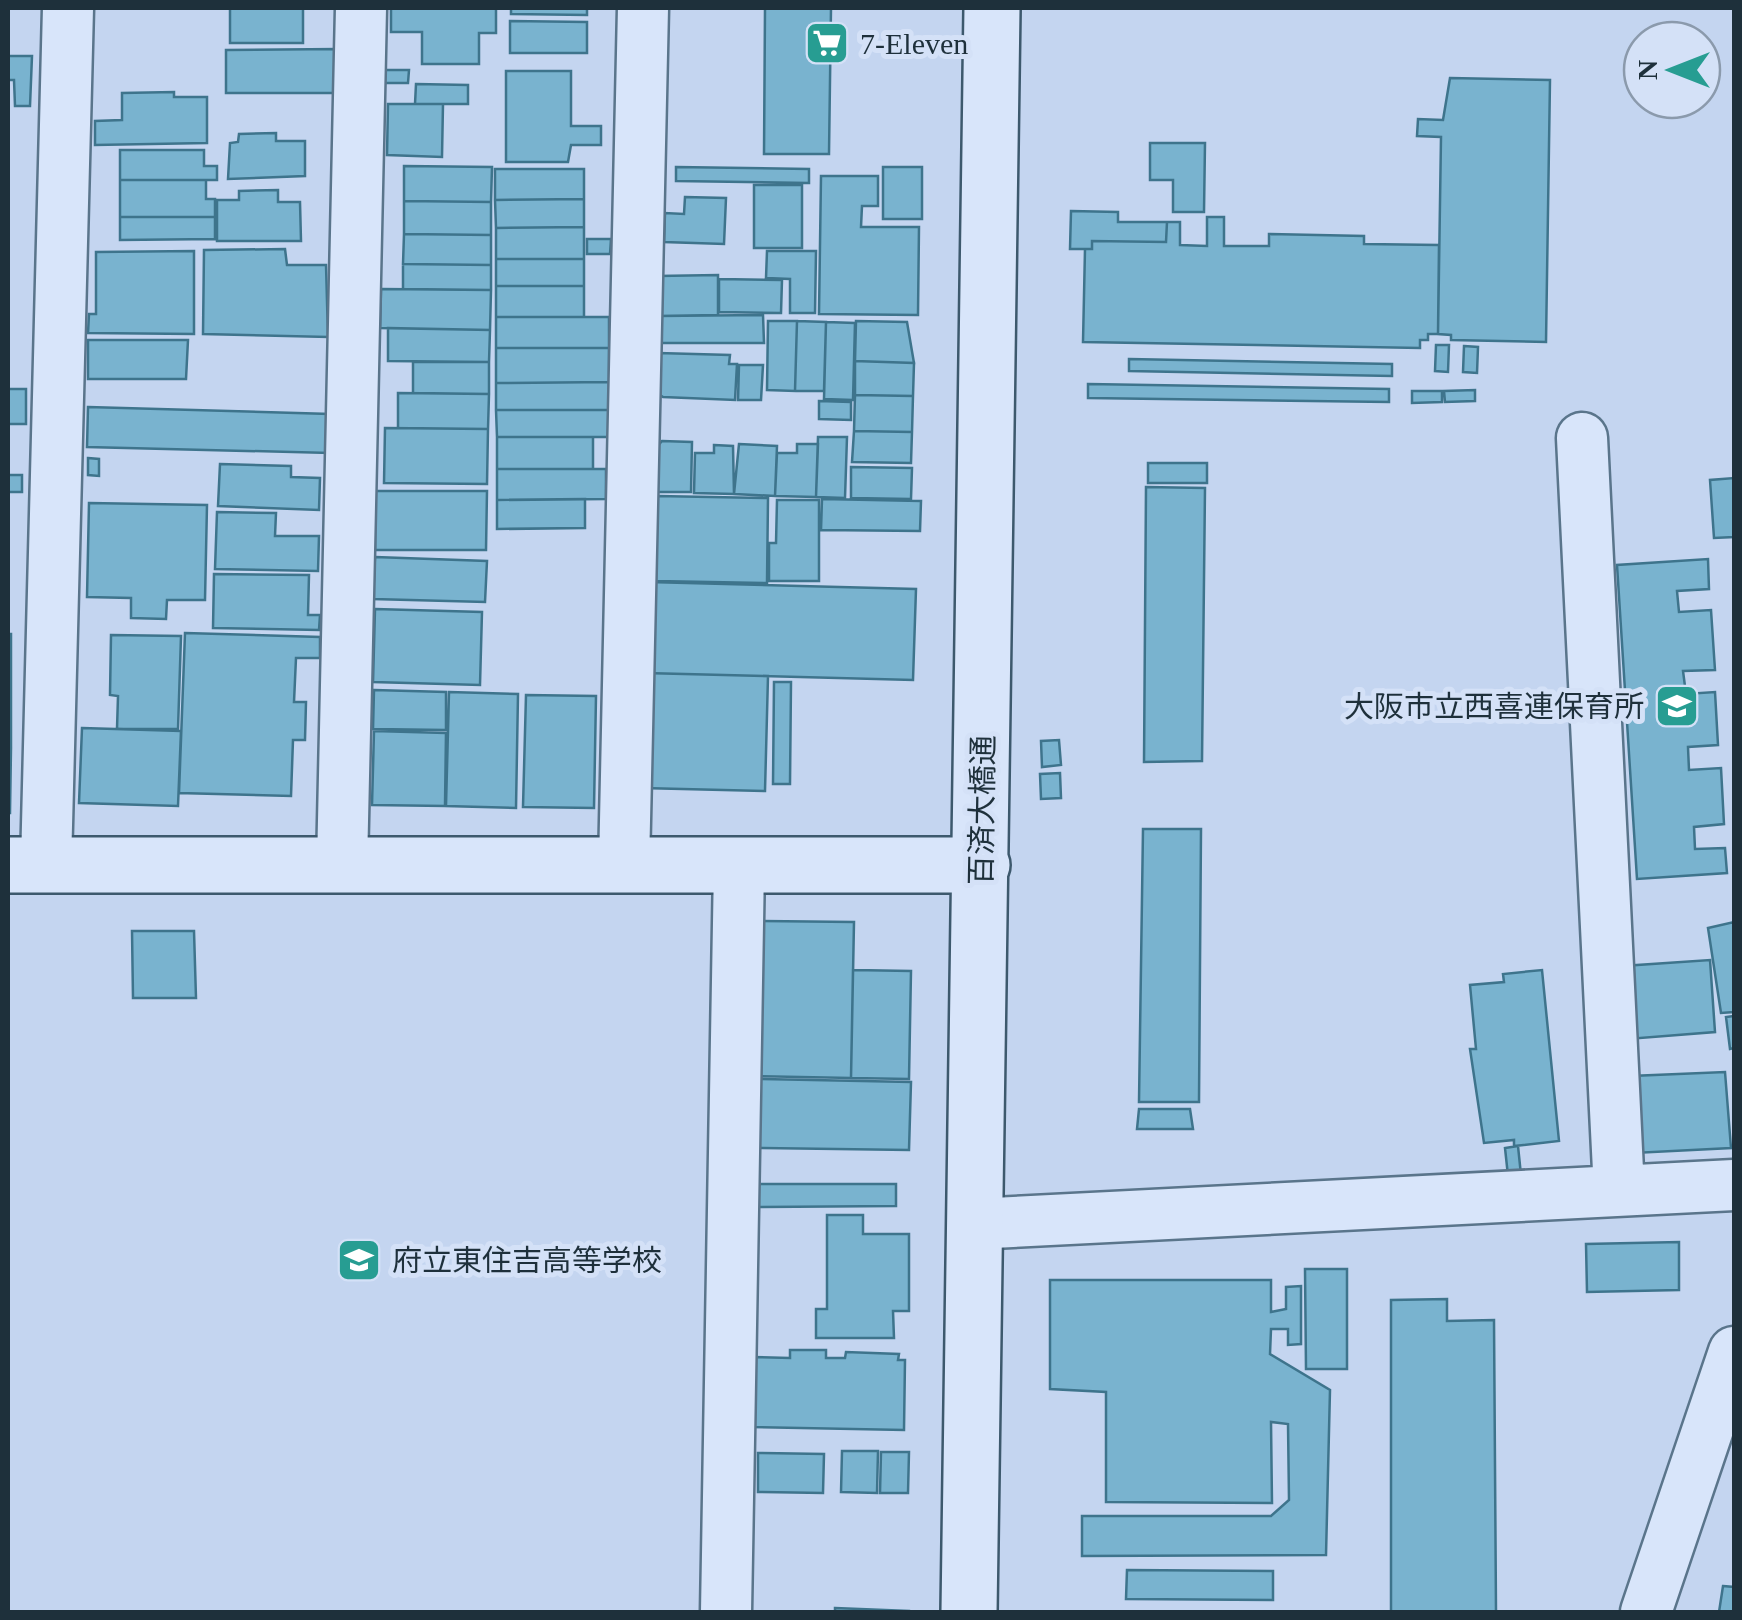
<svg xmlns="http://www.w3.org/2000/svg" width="1742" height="1620" font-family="'Times New Roman','Noto Sans JP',serif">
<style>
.building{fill:#79b3cf;stroke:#3e748c;stroke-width:2.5}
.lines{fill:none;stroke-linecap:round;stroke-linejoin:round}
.street-casing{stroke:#5a758b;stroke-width:55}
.secondary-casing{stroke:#3d596d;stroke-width:60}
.street{stroke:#d8e5fa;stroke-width:50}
.secondary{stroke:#d8e5fa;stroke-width:55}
.labels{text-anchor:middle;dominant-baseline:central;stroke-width:10;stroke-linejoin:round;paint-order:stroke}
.poi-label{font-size:30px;fill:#1e303b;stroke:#d4e1f7;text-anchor:start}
.street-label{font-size:30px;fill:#1e303b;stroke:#d4e1f7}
</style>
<rect width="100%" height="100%" fill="#c4d5f0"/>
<path class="building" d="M 230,8 L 303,8 L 303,43 L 230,43 Z
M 391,8 L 496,8 L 496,33 L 479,33 L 479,64 L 422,64 L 422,32 L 391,32 Z
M 511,8 L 587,8 L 587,15 L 511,14 Z
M 765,8 L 831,8 L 829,154 L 764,154 Z
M 510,21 L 587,22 L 587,53 L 510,53 Z
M 337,49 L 336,93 L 226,93 L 226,50 Z
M 8,56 L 32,56 L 30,106 L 15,106 L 14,80 L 8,80 Z
M 380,70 L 409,70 L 408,83 L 380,83 Z
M 506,71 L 571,71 L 571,126 L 601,126 L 601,145 L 571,145 L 568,162 L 506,162 Z
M 1450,78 L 1550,80 L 1546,342 L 1451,340 L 1451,335 L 1438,334 L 1441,137 L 1417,136 L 1418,119 L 1443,120 Z
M 416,84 L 468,85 L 468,104 L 415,104 Z
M 174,92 L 174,97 L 207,97 L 207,143 L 95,145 L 95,121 L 122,120 L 122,93 Z
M 388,104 L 443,104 L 442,157 L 387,155 Z
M 276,133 L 276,141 L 305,141 L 305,176 L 228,179 L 230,143 L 238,142 L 239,134 Z
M 1150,143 L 1205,143 L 1204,212 L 1173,212 L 1173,180 L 1150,180 Z
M 120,150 L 204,150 L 204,166 L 217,166 L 217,180 L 120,180 Z
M 404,166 L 492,167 L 491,202 L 404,201 Z
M 676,167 L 809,169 L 809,183 L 676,181 Z
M 883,167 L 922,167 L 922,219 L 883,219 Z
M 495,169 L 584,169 L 584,199 L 495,200 Z
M 821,176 L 878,176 L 878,206 L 862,206 L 861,227 L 919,227 L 918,315 L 819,314 Z
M 120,180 L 206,180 L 206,199 L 215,199 L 215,217 L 120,217 Z
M 754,185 L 802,185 L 802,248 L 754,248 Z
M 278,190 L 278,202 L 300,202 L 301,241 L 217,241 L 217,200 L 239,200 L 239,191 Z
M 685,197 L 726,198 L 724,244 L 664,242 L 665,213 L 684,214 Z
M 584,199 L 584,227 L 496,228 L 495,200 Z
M 404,201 L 491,202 L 491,235 L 404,234 Z
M 1071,211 L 1118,212 L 1118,222 L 1167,222 L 1166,242 L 1092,241 L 1092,249 L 1070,249 Z
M 120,217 L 215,217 L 215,239 L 120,240 Z
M 1207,217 L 1224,217 L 1224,246 L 1269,246 L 1269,234 L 1364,236 L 1364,244 L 1439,245 L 1438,334 L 1428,334 L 1428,340 L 1420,340 L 1420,348 L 1083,342 L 1085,249 L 1092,249 L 1092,241 L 1166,242 L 1167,222 L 1180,222 L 1180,245 L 1207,246 Z
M 584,227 L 584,259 L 496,259 L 496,228 Z
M 404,234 L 491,235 L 491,265 L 403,264 Z
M 587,239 L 611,239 L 610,254 L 587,254 Z
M 285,249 L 287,265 L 326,265 L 328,337 L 203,334 L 204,250 Z
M 194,251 L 194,334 L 88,333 L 89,314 L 96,314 L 96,252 Z
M 767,251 L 816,251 L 815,313 L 790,313 L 790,279 L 766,278 Z
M 496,259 L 584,259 L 584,286 L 496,286 Z
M 403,264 L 491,265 L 491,290 L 403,289 Z
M 718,275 L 718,315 L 658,316 L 658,276 Z
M 719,279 L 782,280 L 781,313 L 719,312 Z
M 496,286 L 584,286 L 584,317 L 496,317 Z
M 381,289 L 491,290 L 490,330 L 380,328 Z
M 763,315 L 764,343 L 657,343 L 658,316 Z
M 496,317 L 609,317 L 609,348 L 496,348 Z
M 768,321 L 797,321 L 795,391 L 767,390 Z
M 797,321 L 826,322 L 824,391 L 795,391 Z
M 856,321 L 907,322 L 914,363 L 855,361 Z
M 826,322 L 855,323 L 853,400 L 824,399 Z
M 388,328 L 490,330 L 489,362 L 388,361 Z
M 88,340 L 188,340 L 186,379 L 88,379 Z
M 1436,345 L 1449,345 L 1448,372 L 1435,371 Z
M 1464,346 L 1478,347 L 1477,373 L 1463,372 Z
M 496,348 L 609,348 L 609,382 L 496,383 Z
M 658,353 L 730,355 L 729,364 L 737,364 L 735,400 L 663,397 L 657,393 Z
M 1129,359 L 1392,364 L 1392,376 L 1129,371 Z
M 855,361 L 914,363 L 913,396 L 855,395 Z
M 413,362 L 489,362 L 489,394 L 413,393 Z
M 739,365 L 763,365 L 761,400 L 738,400 Z
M 609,382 L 609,410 L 496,410 L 496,383 Z
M 1088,384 L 1389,389 L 1389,402 L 1088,398 Z
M 8,389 L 26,389 L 26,424 L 8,424 Z
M 1475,390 L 1475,401 L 1445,402 L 1444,391 Z
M 1412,391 L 1442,391 L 1442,402 L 1412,403 Z
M 398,393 L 489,394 L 488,429 L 398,428 Z
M 855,395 L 913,396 L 912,432 L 854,431 Z
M 819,401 L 851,402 L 851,420 L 819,419 Z
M 88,407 L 330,414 L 330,453 L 87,447 Z
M 496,410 L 609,410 L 610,437 L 497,437 Z
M 385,428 L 488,429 L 487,484 L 384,483 Z
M 854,431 L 912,432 L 911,463 L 852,462 Z
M 497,437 L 593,437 L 593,469 L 497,469 Z
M 818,437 L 847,437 L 845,498 L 816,497 Z
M 662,441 L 692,442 L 691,492 L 649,492 L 650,455 Z
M 739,444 L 777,446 L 775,496 L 734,494 Z
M 797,444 L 818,444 L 816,497 L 775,496 L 777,453 L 797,453 Z
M 714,445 L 733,446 L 734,494 L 694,493 L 695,453 L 714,453 Z
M 88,458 L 99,459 L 99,476 L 88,475 Z
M 1148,463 L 1207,463 L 1207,483 L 1148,483 Z
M 220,464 L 291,466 L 291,477 L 320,478 L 319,510 L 218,506 Z
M 851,467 L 912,468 L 911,499 L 851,498 Z
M 497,469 L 606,469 L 606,499 L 497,500 Z
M 8,475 L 22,475 L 22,492 L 8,492 Z
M 1734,478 L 1734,537 L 1714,538 L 1710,480 Z
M 1146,487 L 1205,488 L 1202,761 L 1144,762 Z
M 375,491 L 487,491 L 486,550 L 375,550 Z
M 657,496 L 768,498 L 767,583 L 655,581 Z
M 585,499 L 585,528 L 497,529 L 497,500 Z
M 822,499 L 921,501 L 920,531 L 821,530 Z
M 777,500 L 819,500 L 819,581 L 769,581 L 769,543 L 776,543 Z
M 89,503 L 207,505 L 205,600 L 167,600 L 166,619 L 131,618 L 131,598 L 87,597 Z
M 217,512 L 276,513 L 275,536 L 319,536 L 318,571 L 215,569 Z
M 375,557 L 487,561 L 485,602 L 373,599 Z
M 1708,559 L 1709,589 L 1677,591 L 1679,612 L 1711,610 L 1715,670 L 1683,671 L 1686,694 L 1715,692 L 1718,745 L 1688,747 L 1689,770 L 1721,768 L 1724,824 L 1694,827 L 1695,849 L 1725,848 L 1727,873 L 1637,879 L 1617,565 Z
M 214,574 L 309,575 L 308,615 L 320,615 L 319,630 L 213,628 Z
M 648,582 L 916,589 L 913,680 L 645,673 Z
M 375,609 L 482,612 L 480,685 L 373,682 Z
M 185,633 L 320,637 L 320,658 L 296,658 L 294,702 L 306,702 L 305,740 L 293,740 L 291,796 L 179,793 Z
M 8,634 L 11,634 L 11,748 L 8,748 Z
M 111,635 L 181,636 L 178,729 L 117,729 L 118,696 L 110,695 Z
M 645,673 L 768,676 L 765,791 L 642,788 Z
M 774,682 L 791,682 L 790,784 L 773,784 Z
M 374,690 L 446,692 L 446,730 L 373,729 Z
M 449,692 L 518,694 L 516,808 L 446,806 Z
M 526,695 L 596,696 L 594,808 L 523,807 Z
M 82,728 L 181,731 L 178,806 L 79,803 Z
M 374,731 L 446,733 L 445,806 L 372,805 Z
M 1059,740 L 1061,765 L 1042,767 L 1041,741 Z
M 8,748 L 11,748 L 10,813 L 8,813 Z
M 1060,773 L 1061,798 L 1041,799 L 1040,774 Z
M 1143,829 L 1201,829 L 1199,1102 L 1139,1102 Z
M 758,921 L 854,922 L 851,1078 L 755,1076 Z
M 1734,922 L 1734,1012 L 1721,1013 L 1708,928 Z
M 132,931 L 194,931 L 196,998 L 133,998 Z
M 1710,960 L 1715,1032 L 1628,1039 L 1623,966 Z
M 853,970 L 911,971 L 909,1079 L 851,1078 Z
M 1542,970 L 1559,1141 L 1514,1146 L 1514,1140 L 1484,1143 L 1470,1049 L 1476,1049 L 1470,985 L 1504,982 L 1503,974 Z
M 1734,1016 L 1734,1048 L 1730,1049 L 1726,1017 Z
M 1725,1072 L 1731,1148 L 1634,1153 L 1631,1076 Z
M 758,1079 L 911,1082 L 909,1150 L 757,1148 Z
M 1139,1109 L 1190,1109 L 1193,1129 L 1137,1129 Z
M 1518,1146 L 1521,1175 L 1508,1176 L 1505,1148 Z
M 752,1184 L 896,1184 L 896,1206 L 752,1207 Z
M 827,1215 L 863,1215 L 863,1234 L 909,1234 L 909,1311 L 893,1311 L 894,1338 L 816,1338 L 816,1309 L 827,1309 Z
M 1679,1242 L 1679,1290 L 1587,1292 L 1586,1244 Z
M 1305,1269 L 1347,1269 L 1347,1369 L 1306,1369 Z
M 1050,1280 L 1271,1280 L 1271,1312 L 1286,1309 L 1286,1287 L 1301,1286 L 1301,1344 L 1288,1345 L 1288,1329 L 1271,1329 L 1270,1354 L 1330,1390 L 1326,1555 L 1082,1556 L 1082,1516 L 1271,1516 L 1289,1500 L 1288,1424 L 1271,1422 L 1272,1503 L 1106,1502 L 1106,1392 L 1050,1389 Z
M 1447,1299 L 1447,1321 L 1494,1320 L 1496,1612 L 1391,1612 L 1391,1300 Z
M 790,1350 L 826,1350 L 826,1358 L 845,1358 L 846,1352 L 899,1354 L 898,1360 L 905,1360 L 904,1430 L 752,1427 L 752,1357 L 790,1358 Z
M 842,1451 L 878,1451 L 877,1493 L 841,1492 Z
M 881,1452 L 909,1452 L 908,1493 L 880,1493 Z
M 758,1453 L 824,1454 L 823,1493 L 758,1492 Z
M 1127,1570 L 1273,1571 L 1273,1600 L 1126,1599 Z
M 1723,1586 L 1734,1587 L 1734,1612 L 1719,1612 Z
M 835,1608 L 909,1611 L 909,1612 L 835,1612 Z"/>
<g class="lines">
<g class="street-casing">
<path id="street" d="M 1582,438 L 1619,1191
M 46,864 L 68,8
M 342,866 L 361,8
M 624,866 L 643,8
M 973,1224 L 1734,1185
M 726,1612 L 739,866
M 1646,1612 L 1734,1352"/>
</g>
<g class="secondary-casing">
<path id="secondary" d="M 8,865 L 982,865
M 969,1612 L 992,8"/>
</g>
<use href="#street" class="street"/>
<use href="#secondary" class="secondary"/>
</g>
<defs>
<g id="supermarket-square" transform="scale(2.25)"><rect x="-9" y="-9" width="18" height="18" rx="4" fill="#279d92" stroke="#d4e1f7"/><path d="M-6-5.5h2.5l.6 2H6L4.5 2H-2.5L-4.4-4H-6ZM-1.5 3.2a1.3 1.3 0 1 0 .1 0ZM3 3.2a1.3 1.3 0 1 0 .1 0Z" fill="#fff"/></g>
<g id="school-square" transform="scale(2.25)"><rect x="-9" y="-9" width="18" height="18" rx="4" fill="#279d92" stroke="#d4e1f7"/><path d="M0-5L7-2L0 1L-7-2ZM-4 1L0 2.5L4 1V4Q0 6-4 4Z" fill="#fff"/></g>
</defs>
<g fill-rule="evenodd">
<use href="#supermarket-square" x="827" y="43"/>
<use href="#school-square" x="1677" y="706"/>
<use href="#school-square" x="359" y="1260"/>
</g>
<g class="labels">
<g class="poi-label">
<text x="860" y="43">7-Eleven</text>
<text x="1644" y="706" text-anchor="end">大阪市立西喜連保育所</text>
<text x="392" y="1260">府立東住吉高等学校</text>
</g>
<g class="street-label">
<text transform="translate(982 810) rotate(-89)">百済大橋通</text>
</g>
</g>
<rect width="1742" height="1620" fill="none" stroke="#1e303b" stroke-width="20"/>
<g transform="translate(1672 70) rotate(270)"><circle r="48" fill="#d4e1f7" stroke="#8b9aac" stroke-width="2.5"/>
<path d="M0-8L18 38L0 25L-18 38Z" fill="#279d92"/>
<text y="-15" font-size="28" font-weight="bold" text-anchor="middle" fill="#1e303b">N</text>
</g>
</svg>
